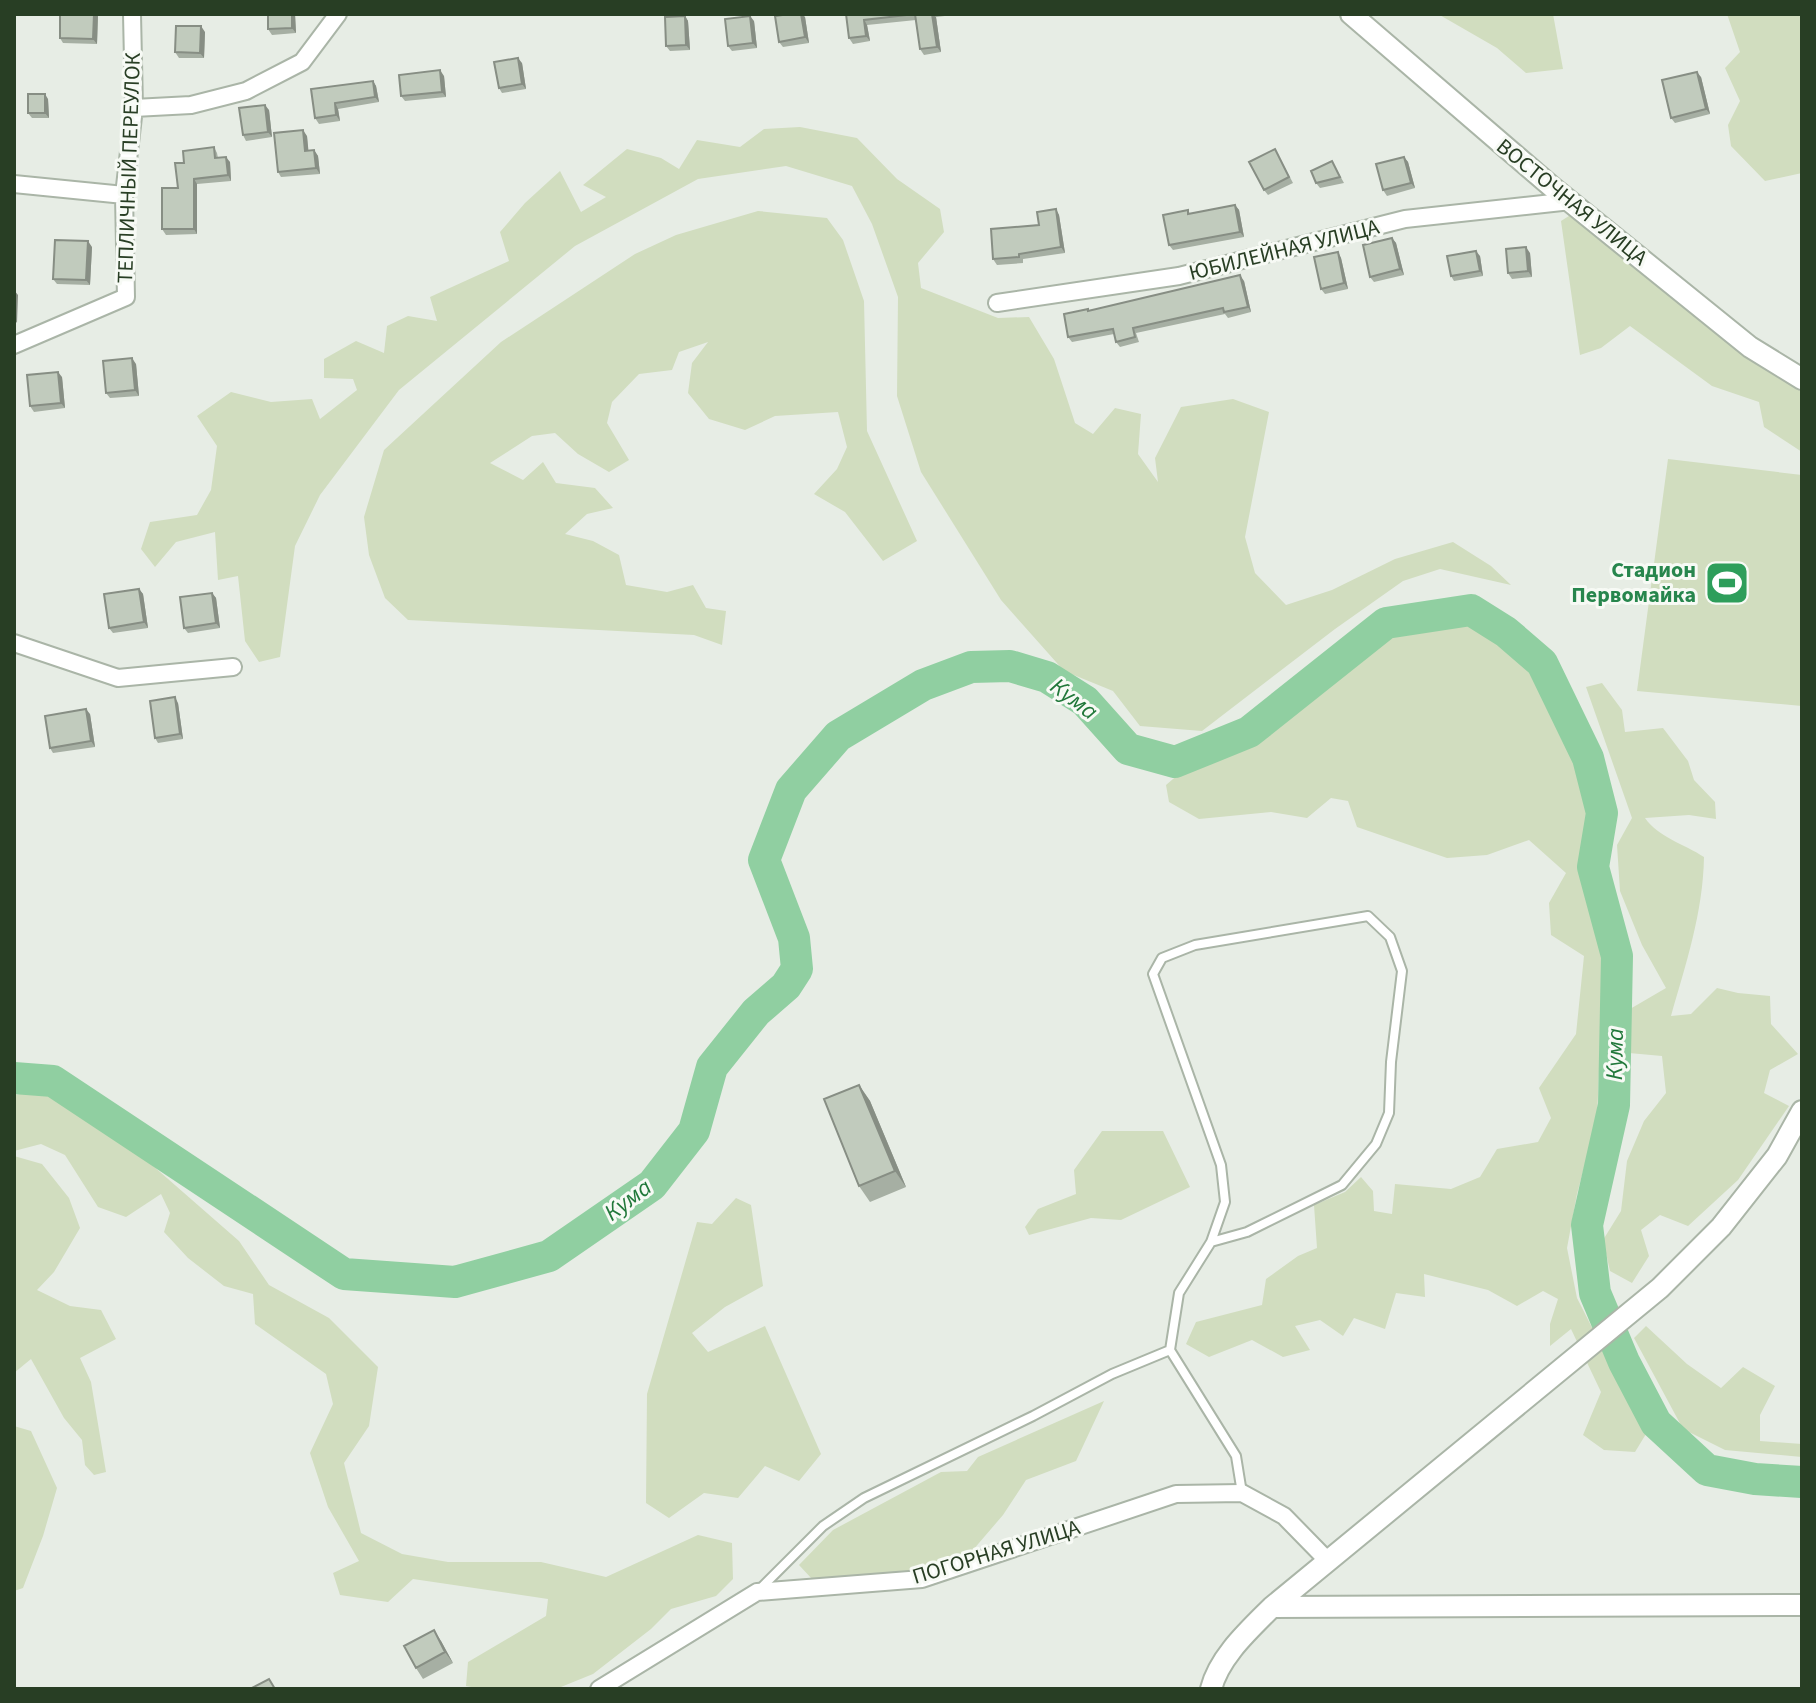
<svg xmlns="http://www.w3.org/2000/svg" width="1816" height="1703" font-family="'Source Sans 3',sans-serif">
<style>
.green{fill:#d1ddbf}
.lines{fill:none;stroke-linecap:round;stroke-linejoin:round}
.river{stroke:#90cfa1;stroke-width:32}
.service-casing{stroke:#aab5a7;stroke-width:12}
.minor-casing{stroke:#aab5a7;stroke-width:20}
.tertiary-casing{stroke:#aab5a7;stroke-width:24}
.service{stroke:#fff;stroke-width:8}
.minor{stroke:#fff;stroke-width:16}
.tertiary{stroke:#fff;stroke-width:20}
.wall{fill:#a6afa3}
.shaded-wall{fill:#878e84}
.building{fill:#c1cbbd;stroke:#878e84;stroke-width:2}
.labels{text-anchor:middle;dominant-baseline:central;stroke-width:6;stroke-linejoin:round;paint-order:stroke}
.street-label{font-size:22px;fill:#283e24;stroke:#f7faf5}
.leisure-label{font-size:22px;font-weight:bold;fill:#27864d;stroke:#f7faf5;text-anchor:end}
.water-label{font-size:24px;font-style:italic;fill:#21783a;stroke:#f7faf5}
</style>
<rect width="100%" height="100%" fill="#e7ede5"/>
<path class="green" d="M 1438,14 L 1553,14 L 1563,69 L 1526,73 L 1497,48 Z
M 1727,14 L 1802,14 L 1802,173 L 1765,181 L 1731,146 L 1728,125 L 1740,101 L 1725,68 L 1740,52 Z
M 800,127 L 857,138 L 897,179 L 940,209 L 944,232 L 918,263 L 921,288 L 998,318 L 1029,317 L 1054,359 L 1075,423 L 1093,434 L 1115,408 L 1141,414 L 1138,454 L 1158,482 L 1155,458 L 1181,407 L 1233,399 L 1269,412 L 1245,537 L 1255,573 L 1286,605 L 1332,590 L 1395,559 L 1453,542 L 1491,566 L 1511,585 L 1440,569 L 1403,581 L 1335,629 L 1202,731 L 1140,726 L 1113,691 L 1064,671 L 1001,600 L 921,472 L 897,396 L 898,297 L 872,224 L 852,186 L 786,166 L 698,179 L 575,246 L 399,390 L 320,495 L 295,546 L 280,657 L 259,662 L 245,641 L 238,576 L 218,580 L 215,532 L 176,542 L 155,567 L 141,549 L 150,522 L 197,515 L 211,490 L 217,446 L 197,416 L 231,392 L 271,402 L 312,399 L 320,419 L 357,390 L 353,379 L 324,378 L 324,359 L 356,341 L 384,353 L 387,326 L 408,316 L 437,321 L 430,297 L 509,261 L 500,232 L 525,203 L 560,171 L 581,212 L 606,197 L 583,185 L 627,149 L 661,158 L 679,169 L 697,140 L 740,147 L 764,129 Z
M 758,211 L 827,218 L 843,240 L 864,301 L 867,431 L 917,541 L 883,561 L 845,512 L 814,494 L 837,469 L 847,447 L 838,412 L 775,416 L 745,430 L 709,419 L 688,393 L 692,363 L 708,342 L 679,352 L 672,370 L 639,374 L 612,402 L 607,423 L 629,460 L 609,472 L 578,454 L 555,433 L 532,436 L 490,463 L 523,480 L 543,462 L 556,483 L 595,488 L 613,508 L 587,514 L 565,534 L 593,541 L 619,555 L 626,585 L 667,592 L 693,585 L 706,608 L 726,611 L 722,645 L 694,635 L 408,620 L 385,598 L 369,555 L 364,517 L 384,450 L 501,342 L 635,254 L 676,235 Z
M 1572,214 L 1756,362 L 1802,390 L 1802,452 L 1764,427 L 1759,402 L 1712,386 L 1630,326 L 1601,348 L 1580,355 L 1561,221 Z
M 1668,459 L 1802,475 L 1802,706 L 1637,691 Z
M 1466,619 L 1532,670 L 1576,758 L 1591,816 L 1580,868 L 1604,951 L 1597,1119 L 1577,1194 L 1567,1248 L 1577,1298 L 1646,1434 L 1635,1452 L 1604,1450 L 1583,1435 L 1601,1392 L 1571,1329 L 1550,1346 L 1550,1324 L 1558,1299 L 1543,1291 L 1517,1306 L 1488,1290 L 1424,1274 L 1425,1297 L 1396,1293 L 1385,1329 L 1354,1318 L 1343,1336 L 1320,1320 L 1295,1326 L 1310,1350 L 1283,1357 L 1252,1340 L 1209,1357 L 1186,1344 L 1196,1322 L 1262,1305 L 1266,1279 L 1298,1256 L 1317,1248 L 1314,1205 L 1345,1192 L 1361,1177 L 1373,1191 L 1374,1211 L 1392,1214 L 1395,1184 L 1451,1189 L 1480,1177 L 1497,1149 L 1538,1142 L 1551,1118 L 1539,1088 L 1576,1034 L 1584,956 L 1551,935 L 1549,903 L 1566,873 L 1529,840 L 1487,855 L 1447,858 L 1357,827 L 1348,801 L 1331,798 L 1307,818 L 1271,812 L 1199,819 L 1169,802 L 1166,785 L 1180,773 L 1261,741 L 1387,632 Z
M 1602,683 L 1622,710 L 1625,732 L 1663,728 L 1688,761 L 1694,780 L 1715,802 L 1716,819 L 1689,815 L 1645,818 C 1658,837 1684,844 1704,857 C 1703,913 1686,963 1671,1016 L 1691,1014 L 1717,988 L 1738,993 L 1770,996 L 1771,1024 L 1798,1054 L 1770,1070 L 1764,1093 L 1789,1106 L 1738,1180 L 1688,1226 L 1660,1215 L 1641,1230 L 1649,1256 L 1632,1283 L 1610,1271 L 1603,1240 L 1621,1211 L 1627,1161 L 1644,1121 L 1666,1093 L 1662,1056 L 1629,1053 L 1630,1009 L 1666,988 L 1642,945 L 1620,891 L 1617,845 L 1632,818 L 1586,687 Z
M 44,1090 L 144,1158 L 239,1241 L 269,1285 L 329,1318 L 378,1367 L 369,1426 L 344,1463 L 361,1533 L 402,1554 L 448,1562 L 541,1562 L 606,1577 L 698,1535 L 732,1543 L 733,1579 L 716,1596 L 671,1609 L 651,1629 L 593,1674 L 556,1689 L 481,1689 L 466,1686 L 468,1662 L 546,1616 L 548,1599 L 413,1579 L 388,1602 L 340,1595 L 333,1573 L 359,1561 L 328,1507 L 310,1453 L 333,1404 L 326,1374 L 255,1324 L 253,1294 L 224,1286 L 188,1258 L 164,1232 L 170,1213 L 161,1194 L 126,1217 L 98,1207 L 65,1155 L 41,1144 L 14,1151 L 14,1095 Z
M 1102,1131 L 1163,1131 L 1190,1187 L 1121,1220 L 1091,1218 L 1029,1235 L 1025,1227 L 1038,1209 L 1076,1194 L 1074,1170 Z
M 14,1156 L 42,1164 L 69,1198 L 80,1228 L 54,1272 L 37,1290 L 70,1306 L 101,1310 L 116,1339 L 80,1358 L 91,1382 L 106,1472 L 94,1475 L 85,1465 L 82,1440 L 64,1418 L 31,1359 L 14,1373 Z
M 736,1198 L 751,1205 L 763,1286 L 725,1307 L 692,1333 L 708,1352 L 765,1326 L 821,1454 L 799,1481 L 765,1466 L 738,1498 L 704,1493 L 669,1518 L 646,1503 L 647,1394 L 697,1222 L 712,1224 Z
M 1646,1326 L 1687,1364 L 1721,1388 L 1743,1367 L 1775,1386 L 1760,1415 L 1760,1441 L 1802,1444 L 1802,1457 L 1725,1450 L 1683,1429 L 1634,1338 Z
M 1104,1401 L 1076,1461 L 1026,1480 L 1003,1515 L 973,1550 L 916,1572 L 812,1579 L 799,1565 L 833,1530 L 941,1472 L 967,1471 L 978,1457 Z
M 14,1426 L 31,1431 L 57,1488 L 43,1536 L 23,1588 L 14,1591 Z"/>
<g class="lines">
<path class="river" d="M 14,1078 L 53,1081 L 344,1274 L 455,1282 L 549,1256 L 652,1185 L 694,1131 L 712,1067 L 756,1012 L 786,986 L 797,969 L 794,938 L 764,860 L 791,790 L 838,736 L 923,685 L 971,667 L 1010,666 L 1047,677 L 1085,701 L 1128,749 L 1175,762 L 1249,732 L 1386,623 L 1471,610 L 1506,632 L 1542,663 L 1588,758 L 1602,813 L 1593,867 L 1617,956 L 1614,1105 L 1587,1225 L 1595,1293 L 1624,1362 L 1656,1423 L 1707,1470 L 1755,1479 L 1802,1482"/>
<g class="service-casing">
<path id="service" d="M 1211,1242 L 1247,1232 L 1342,1185 L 1376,1144 L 1389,1113 L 1391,1062 L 1402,971 L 1390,937 L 1368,916 L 1195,945 L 1162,958 L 1153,974 L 1221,1165 L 1225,1202 L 1211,1242 L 1179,1293 L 1170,1350 L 1236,1456 L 1242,1493
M 760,1589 L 823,1526 L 864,1498 L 1033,1416 L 1112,1374 L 1170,1350"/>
</g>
<g class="minor-casing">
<path id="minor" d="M 134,108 L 191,105 L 246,91 L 302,62 L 338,14
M 14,184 L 124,195
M 997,303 L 1179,276 L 1405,219 L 1571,201
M 14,345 L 126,297 L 124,195 L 134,108 L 132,14
M 14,643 L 118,678 L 233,667
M 599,1689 L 757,1592 L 922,1579 L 1176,1494 L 1242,1493 L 1284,1516 L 1327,1560"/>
</g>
<g class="tertiary-casing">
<path id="tertiary" d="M 1351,14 L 1552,187 L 1750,347 L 1802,379
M 1272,1607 L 1802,1605
M 1211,1689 C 1219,1657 1249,1630 1272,1607 L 1660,1288 L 1721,1227 L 1777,1156 L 1802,1111"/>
</g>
<use href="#service" class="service"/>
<use href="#minor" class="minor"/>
<use href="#tertiary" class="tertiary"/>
</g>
<path class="wall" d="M 98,14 L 97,44 L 63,43 L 60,38 Z
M 295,14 L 296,33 L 272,35 L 268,29 Z
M 790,14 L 802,14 L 805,17 L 809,43 L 783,47 L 779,42 Z
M 846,14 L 962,14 L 936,17 L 941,52 L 924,55 L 920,49 L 916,20 L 867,25 L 870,41 L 853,44 L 849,38 Z
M 685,16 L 688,21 L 690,50 L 670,51 L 666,46 Z
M 754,21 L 757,48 L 732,51 L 728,46 Z
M 205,32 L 204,58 L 179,58 L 175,52 Z
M 522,63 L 526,89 L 502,93 L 499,88 Z
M 444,76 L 446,97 L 405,101 L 401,96 Z
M 1701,77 L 1710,114 L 1675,123 L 1671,118 Z
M 373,81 L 376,86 L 379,102 L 338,109 L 340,121 L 319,124 L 315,118 L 311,89 Z
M 48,99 L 49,118 L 32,118 L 28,113 Z
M 269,110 L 272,137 L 246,141 L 243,135 Z
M 307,136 L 308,151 L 314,150 L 318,156 L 320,174 L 281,177 L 278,172 Z
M 214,147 L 217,153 L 218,158 L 230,162 L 231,181 L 197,184 L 197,234 L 166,235 L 162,229 L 178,188 L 184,163 Z
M 1275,149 L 1293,183 L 1268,195 L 1264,190 Z
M 1404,157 L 1408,162 L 1415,188 L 1387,196 L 1383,190 Z
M 1332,161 L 1344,183 L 1320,188 L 1316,183 Z
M 1235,205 L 1239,210 L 1244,237 L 1173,250 L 1169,245 L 1188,210 L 1190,214 Z
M 1056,209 L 1059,215 L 1065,253 L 1023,259 L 1023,263 L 997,265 L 993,259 L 1039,225 Z
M 1392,238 L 1396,243 L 1404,275 L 1374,282 L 1370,277 Z
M 92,247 L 90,285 L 57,284 L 53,279 Z
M 1338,252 L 1341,258 L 1348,289 L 1325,294 L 1321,289 Z
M 1530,253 L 1532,277 L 1512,279 L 1508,273 Z
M 1480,256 L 1483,276 L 1454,281 L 1451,276 Z
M 1244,281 L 1251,312 L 1228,318 L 1225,314 L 1136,333 L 1139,342 L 1120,347 L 1116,342 L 1114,334 L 1072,342 L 1068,337 L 1089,311 Z
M 136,364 L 139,396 L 110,398 L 106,393 Z
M 62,377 L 65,408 L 34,412 L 30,406 Z
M 139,589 L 143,594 L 148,628 L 113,633 L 109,628 Z
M 212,593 L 216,598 L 220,628 L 188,633 L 184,628 Z
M 178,703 L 183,739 L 158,743 L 155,738 Z
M 90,714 L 95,747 L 53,753 L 50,748 Z
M 859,1085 L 870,1101 L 906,1187 L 870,1202 L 859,1186 Z
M 441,1641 L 453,1663 L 423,1679 L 416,1668 Z"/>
<path class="shaded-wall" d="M 94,14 L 98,14 L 97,44 L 93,39 Z
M 292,14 L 295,14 L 296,33 L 292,28 Z
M 801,14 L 805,17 L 809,43 L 805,37 Z
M 932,14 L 936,17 L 941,52 L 937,47 Z
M 685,16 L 688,21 L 690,50 L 686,45 Z
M 750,16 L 754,21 L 757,48 L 753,43 Z
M 864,20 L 867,25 L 870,41 L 866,36 Z
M 201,26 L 205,32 L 204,58 L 200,53 Z
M 518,58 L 522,63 L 526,89 L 522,84 Z
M 440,70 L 444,76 L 446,97 L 442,92 Z
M 1697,72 L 1701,77 L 1710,114 L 1706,109 Z
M 373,81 L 376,86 L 379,102 L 375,97 Z
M 45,94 L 48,99 L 49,118 L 45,113 Z
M 335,103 L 338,109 L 340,121 L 336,115 Z
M 265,105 L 269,110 L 272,137 L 268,132 Z
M 303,130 L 307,136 L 309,156 L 305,151 Z
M 314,150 L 318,156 L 320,174 L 316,168 Z
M 226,157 L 230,162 L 231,181 L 228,175 Z
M 1404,157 L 1408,162 L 1415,188 L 1411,183 Z
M 194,179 L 197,184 L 197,234 L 194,229 Z
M 1235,205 L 1239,210 L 1244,237 L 1240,232 Z
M 1056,209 L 1059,215 L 1065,253 L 1061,247 Z
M 1392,238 L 1396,243 L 1404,275 L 1400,269 Z
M 88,241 L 92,247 L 90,285 L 86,280 Z
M 1526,247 L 1530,253 L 1532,277 L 1528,271 Z
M 1476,251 L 1480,256 L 1483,276 L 1480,271 Z
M 1338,252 L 1341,258 L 1348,289 L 1344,283 Z
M 1240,275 L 1244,281 L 1251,312 L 1248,307 Z
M 14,290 L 18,295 L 17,323 L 14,319 Z
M 132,358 L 136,364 L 139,396 L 135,390 Z
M 58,372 L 62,377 L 65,408 L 61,403 Z
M 139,589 L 143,594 L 148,628 L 144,622 Z
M 212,593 L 216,598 L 220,628 L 216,623 Z
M 175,697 L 178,703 L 183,739 L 180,734 Z
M 86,709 L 90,714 L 95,747 L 91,741 Z
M 859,1085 L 870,1101 L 906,1187 L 895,1171 Z
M 434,1630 L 441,1641 L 453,1663 L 445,1652 Z"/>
<path class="building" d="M 60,14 L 94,14 L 93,39 L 60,38 Z
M 268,14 L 292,14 L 292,28 L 268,29 Z
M 790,14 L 801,14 L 805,37 L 779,42 L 775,16 Z
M 846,14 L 932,14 L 937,47 L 920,49 L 915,14 L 864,20 L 866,36 L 849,38 Z
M 685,16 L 686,45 L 666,46 L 665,17 Z
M 750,16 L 753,43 L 728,46 L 725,19 Z
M 176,26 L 201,26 L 200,53 L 175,52 Z
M 518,58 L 522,84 L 499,88 L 494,62 Z
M 440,70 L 442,92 L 401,96 L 399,75 Z
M 1697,72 L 1706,109 L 1671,118 L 1662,80 Z
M 373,81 L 375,97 L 335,103 L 336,115 L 315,118 L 311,89 Z
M 28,94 L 45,94 L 45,113 L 28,113 Z
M 265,105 L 268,132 L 243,135 L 239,108 Z
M 303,130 L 305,151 L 314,150 L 316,168 L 278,172 L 274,133 Z
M 214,147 L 215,158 L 226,157 L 228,175 L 194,179 L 194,229 L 162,229 L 162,188 L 178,188 L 175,163 L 184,163 L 183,151 Z
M 1275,149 L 1289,177 L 1264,190 L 1249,162 Z
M 1404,157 L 1411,183 L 1383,190 L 1376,164 Z
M 1332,161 L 1340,177 L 1316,183 L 1311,171 Z
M 1235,205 L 1240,232 L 1169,245 L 1163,215 L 1188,210 L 1188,214 Z
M 1056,209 L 1061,247 L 1019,254 L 1019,257 L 993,259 L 991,229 L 1039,225 L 1037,212 Z
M 1392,238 L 1400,269 L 1370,277 L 1363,245 Z
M 55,240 L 88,241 L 86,280 L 53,279 Z
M 1526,247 L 1528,271 L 1508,273 L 1506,249 Z
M 1476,251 L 1480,271 L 1451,276 L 1447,256 Z
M 1338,252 L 1344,283 L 1321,289 L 1314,257 Z
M 1240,275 L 1248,307 L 1224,312 L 1223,308 L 1133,328 L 1135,337 L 1116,342 L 1113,329 L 1068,337 L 1064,314 L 1088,309 L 1088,311 Z
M 132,358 L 135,390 L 106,393 L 103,361 Z
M 58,372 L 61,403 L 30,406 L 27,375 Z
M 139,589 L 144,622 L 109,628 L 104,594 Z
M 212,593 L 216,623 L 184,628 L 180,597 Z
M 175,697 L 180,734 L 155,738 L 150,701 Z
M 86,709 L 91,741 L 50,748 L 45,716 Z
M 859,1085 L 895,1171 L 859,1186 L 824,1099 Z
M 434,1630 L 445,1652 L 416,1668 L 404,1646 Z
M 269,1679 L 275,1689 L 250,1689 Z"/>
<defs>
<g id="stadium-square" transform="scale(2.3)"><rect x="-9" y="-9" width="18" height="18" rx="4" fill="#2e9e5b" stroke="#f7faf5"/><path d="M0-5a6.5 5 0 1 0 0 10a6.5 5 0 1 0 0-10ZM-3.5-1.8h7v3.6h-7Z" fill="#fff"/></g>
</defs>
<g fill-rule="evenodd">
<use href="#stadium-square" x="1727" y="583"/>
</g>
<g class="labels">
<g class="street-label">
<text transform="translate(129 168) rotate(-88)">ТЕПЛИЧНЫЙ ПЕРЕУЛОК</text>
<text transform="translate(1572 202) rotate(39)">ВОСТОЧНАЯ УЛИЦА</text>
<text transform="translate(1284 250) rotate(-14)">ЮБИЛЕЙНАЯ УЛИЦА</text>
<text transform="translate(996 1552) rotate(-17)">ПОГОРНАЯ УЛИЦА</text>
</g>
<g class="leisure-label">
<text x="1696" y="570">Стадион<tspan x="1696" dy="25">Первомайка</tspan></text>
</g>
<g class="water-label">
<text transform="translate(1074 699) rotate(37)">Кума</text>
<text transform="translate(1615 1054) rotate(-89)">Кума</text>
<text transform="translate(628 1200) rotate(-37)">Кума</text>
</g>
</g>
<rect width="1816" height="1703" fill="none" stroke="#283e24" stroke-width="32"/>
</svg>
